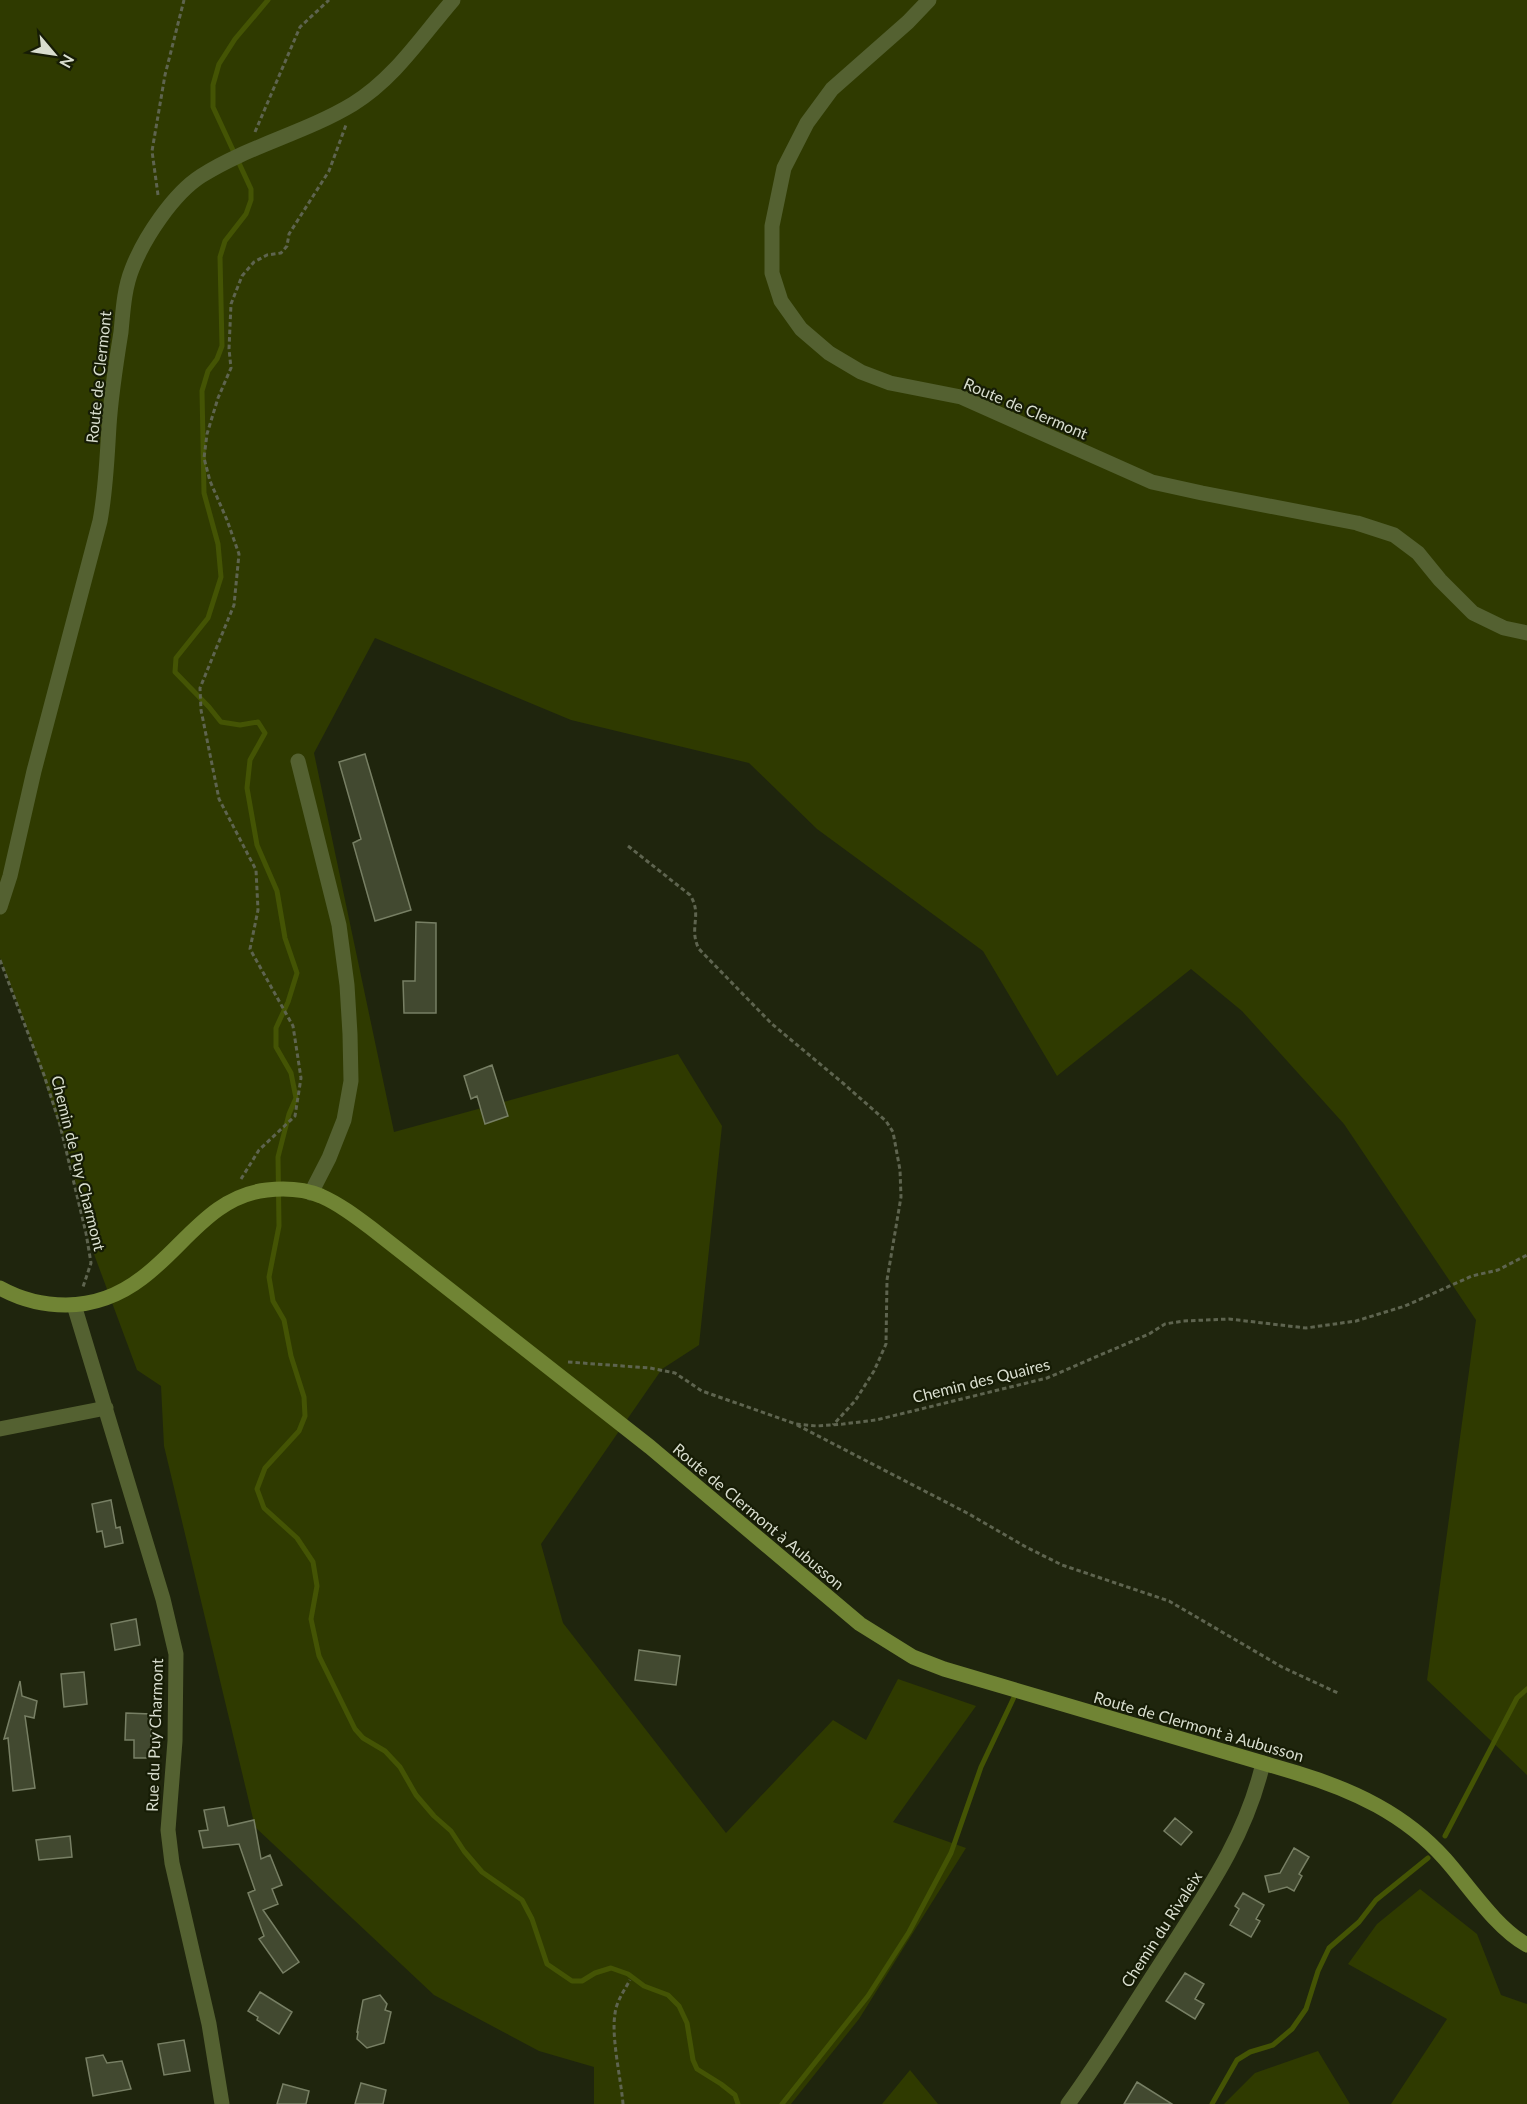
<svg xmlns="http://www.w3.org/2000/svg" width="1527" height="2104" font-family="Lato,sans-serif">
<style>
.green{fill:#2f3a00}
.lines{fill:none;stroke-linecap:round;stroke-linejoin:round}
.stream{stroke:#445404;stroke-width:5}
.building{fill:#424930;stroke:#777f64;stroke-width:1.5}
.path{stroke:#5e644f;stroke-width:3;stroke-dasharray:4.5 3;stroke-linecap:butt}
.minor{stroke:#546131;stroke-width:15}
.tertiary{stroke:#546131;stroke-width:15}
.secondary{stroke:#708434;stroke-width:15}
.labels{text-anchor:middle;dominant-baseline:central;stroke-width:4.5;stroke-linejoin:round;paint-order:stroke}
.street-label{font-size:16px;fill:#d9decf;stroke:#161c05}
</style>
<rect width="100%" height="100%" fill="#1f250d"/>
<path class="green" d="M 0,0 L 1527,0 L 1527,1775 L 1427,1680 L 1476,1320 L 1344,1124 L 1242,1011 L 1191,969 L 1057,1076 L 983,951 L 817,829 L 749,763 L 571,720 L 375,638 L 314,753 L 394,1132 L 678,1054 L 722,1126 L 699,1345 L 662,1369 L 541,1544 L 563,1623 L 726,1833 L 833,1720 L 866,1740 L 898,1679 L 976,1706 L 893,1822 L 966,1848 L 859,2019 L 791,2104 L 594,2104 L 594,2067 L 539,2051 L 434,1995 L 255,1827 L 164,1446 L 161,1386 L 137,1370 L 91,1246 L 68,1151 L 25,1023 L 0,958 Z
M 1420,1889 L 1477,1934 L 1501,1995 L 1527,2004 L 1527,2104 L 1391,2104 L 1447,2019 L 1348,1964 L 1377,1924 Z
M 1318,2051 L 1350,2104 L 1224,2104 L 1255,2073 Z
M 910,2070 L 938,2104 L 882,2104 Z"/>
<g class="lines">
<path class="stream" d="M 268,0 L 235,39 L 219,64 L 213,85 L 213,107 L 251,189 L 251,200 L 246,214 L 225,241 L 220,257 L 222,346 L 217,359 L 208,371 L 202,391 L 204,493 L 218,544 L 221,577 L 208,618 L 176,658 L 175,672 L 209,707 L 221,722 L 240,725 L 258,722 L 265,733 L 250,760 L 247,788 L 257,845 L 277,891 L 285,938 L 297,973 L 288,1002 L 276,1028 L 276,1047 L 291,1073 L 296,1098 L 289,1114 L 278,1157 L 279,1226 L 269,1277 L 273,1301 L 284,1320 L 291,1356 L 304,1397 L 305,1416 L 299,1431 L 265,1468 L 257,1489 L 264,1508 L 297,1538 L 313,1562 L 317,1586 L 311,1619 L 319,1656 L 355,1729 L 363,1738 L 385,1751 L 400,1767 L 416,1795 L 434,1816 L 451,1831 L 464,1851 L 482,1872 L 522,1900 L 532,1919 L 547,1964 L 572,1981 L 582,1981 L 595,1973 L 611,1968 L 628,1974 L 644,1986 L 668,1995 L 679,2006 L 687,2023 L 693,2060 L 697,2069 L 721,2084 L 735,2095 L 738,2104
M 1445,1836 L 1517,1698 L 1527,1689
M 782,2104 L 868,1996 L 909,1932 L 951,1853 L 981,1767 L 1016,1693
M 1212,2104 L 1237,2060 L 1250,2052 L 1273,2045 L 1292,2029 L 1306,2009 L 1318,1971 L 1329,1948 L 1359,1922 L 1376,1900 L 1428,1858"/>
</g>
<path class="building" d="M 365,754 L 411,910 L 375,921 L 353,843 L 361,839 L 339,762 Z
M 416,922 L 436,923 L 436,1013 L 404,1013 L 403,981 L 415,981 Z
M 492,1065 L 508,1116 L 485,1124 L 477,1096 L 471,1099 L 464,1076 Z
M 111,1500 L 116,1528 L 120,1527 L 123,1543 L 105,1547 L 102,1531 L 97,1532 L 92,1504 Z
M 136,1619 L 140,1645 L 115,1650 L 111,1624 Z
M 639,1650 L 680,1656 L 676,1685 L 635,1680 Z
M 84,1672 L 87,1704 L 64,1707 L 61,1674 Z
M 20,1681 L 22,1696 L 37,1701 L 34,1718 L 25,1716 L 35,1788 L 13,1791 L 8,1738 L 4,1739 Z
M 126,1713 L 151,1714 L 151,1738 L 154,1738 L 154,1758 L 134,1758 L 134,1740 L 125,1740 Z
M 224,1807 L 228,1826 L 254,1820 L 261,1859 L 270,1855 L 282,1885 L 272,1889 L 278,1904 L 263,1910 L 299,1962 L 283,1973 L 259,1939 L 264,1936 L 248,1893 L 255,1890 L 239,1844 L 203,1848 L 199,1831 L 208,1830 L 204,1810 Z
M 1175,1818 L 1192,1832 L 1181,1845 L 1164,1831 Z
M 70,1836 L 72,1857 L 39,1860 L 36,1840 Z
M 1294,1848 L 1309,1857 L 1299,1874 L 1302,1876 L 1294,1891 L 1287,1887 L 1269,1892 L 1265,1876 L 1280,1873 Z
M 1243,1893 L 1264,1905 L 1256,1919 L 1260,1921 L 1251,1937 L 1230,1925 L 1239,1909 L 1235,1906 Z
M 1185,1973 L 1204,1984 L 1195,1999 L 1204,2004 L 1195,2019 L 1166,2001 Z
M 260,1992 L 292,2012 L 279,2034 L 257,2020 L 258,2017 L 248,2011 Z
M 380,1995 L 387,2004 L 385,2010 L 391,2012 L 384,2043 L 367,2048 L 357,2039 L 358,2032 L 357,2032 L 363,2000 Z
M 184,2040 L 190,2071 L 164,2075 L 158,2044 Z
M 103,2055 L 107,2063 L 122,2061 L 131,2089 L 93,2096 L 86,2058 Z
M 1137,2082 L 1172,2104 L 1124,2104 Z
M 361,2083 L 386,2090 L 383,2104 L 355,2104 Z
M 283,2084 L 309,2091 L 306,2104 L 277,2104 Z"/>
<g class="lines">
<path class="path" d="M 255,132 L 300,27 L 329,0
M 158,195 L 152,151 L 165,75 L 184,0
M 628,846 L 690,895 C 703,915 688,928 699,949 L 772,1024 L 844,1084 L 886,1121 L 893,1132 L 900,1170 L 901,1197 L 887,1280 L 886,1344 L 874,1371 L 855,1401 L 833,1425
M 0,960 L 44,1075 L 60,1125 L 86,1233 L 91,1263 L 83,1287
M 241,1179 L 259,1150 L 295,1116 L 301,1078 L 293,1026 L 250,949 L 258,910 L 256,870 L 219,799 L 201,710 L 200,688 L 234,605 L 239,554 L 227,520 L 210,481 L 204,458 L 207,434 L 218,398 L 231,368 L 229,349 L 231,304 L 242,276 L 254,262 L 267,255 L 281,253 L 287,246 L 289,234 L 329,171 L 346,125
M 568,1362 L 650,1368 L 675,1373 L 702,1391 L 796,1424 L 817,1426 L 843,1424 L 876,1420 L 1047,1378 L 1149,1334 L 1165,1324 L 1183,1321 L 1229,1319 L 1306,1328 L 1356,1321 L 1405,1306 L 1472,1276 L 1498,1270 L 1527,1255
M 797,1425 L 969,1514 L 1026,1547 L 1062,1565 L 1169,1601 L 1282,1667 L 1340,1694
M 623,2104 C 621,2079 611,2037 615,2014 C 616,2002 624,1991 630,1980"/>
<path class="minor" d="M 298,761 L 339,925 L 347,985 L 350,1034 L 351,1081 L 344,1120 L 329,1158 L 311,1193
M 74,1305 L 163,1599 L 176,1654 L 175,1741 L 168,1830 L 172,1863 L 209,2024 L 222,2104
M 0,1429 L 106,1408
M 1068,2104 C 1101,2059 1129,2012 1159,1966 C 1201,1900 1245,1841 1263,1763"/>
<path class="tertiary" d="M 929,0 L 908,22 L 832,89 L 807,123 L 784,168 L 772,226 L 772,273 L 781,301 L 801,329 L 829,353 L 861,372 L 890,383 L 961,397 L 1152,482 L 1202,493 L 1357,523 L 1394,535 L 1418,553 L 1440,580 L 1473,613 L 1504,628 L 1527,633
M 0,907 L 10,876 L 34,771 L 100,521 C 106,489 107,458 109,426 C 111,394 116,363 121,332 C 123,311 124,289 132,269 C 144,238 173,194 201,176 C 248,146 305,133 353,104 C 395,78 421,37 453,0"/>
<path class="secondary" d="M 0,1288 C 20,1299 43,1305 66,1305 C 93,1305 120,1295 142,1278 C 184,1247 211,1196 267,1190 C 285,1188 304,1189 321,1196 C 339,1204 355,1216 371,1228 L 650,1447 L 860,1624 L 913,1657 L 944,1669 L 1297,1773 C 1353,1790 1405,1814 1445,1859 C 1469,1886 1495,1927 1527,1945"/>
</g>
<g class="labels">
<g class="street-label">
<text transform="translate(98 377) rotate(-84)">Route de Clermont</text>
<text transform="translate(1026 408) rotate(23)">Route de Clermont</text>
<text transform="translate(79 1163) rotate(76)">Chemin de Puy Charmont</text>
<text transform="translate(981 1380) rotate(-14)">Chemin des Quaires</text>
<text transform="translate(759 1516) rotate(40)">Route de Clermont à Aubusson</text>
<text transform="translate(1199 1726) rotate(16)">Route de Clermont à Aubusson</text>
<text transform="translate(154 1735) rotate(-88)">Rue du Puy Charmont</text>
<text transform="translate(1161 1929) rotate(-57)">Chemin du Rivaleix</text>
</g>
</g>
<g transform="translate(54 54) rotate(119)" stroke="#161c05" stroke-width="4.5" paint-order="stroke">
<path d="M0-4.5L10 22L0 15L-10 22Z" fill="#d9decf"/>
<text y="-9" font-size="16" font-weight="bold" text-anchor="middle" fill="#d9decf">N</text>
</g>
</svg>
